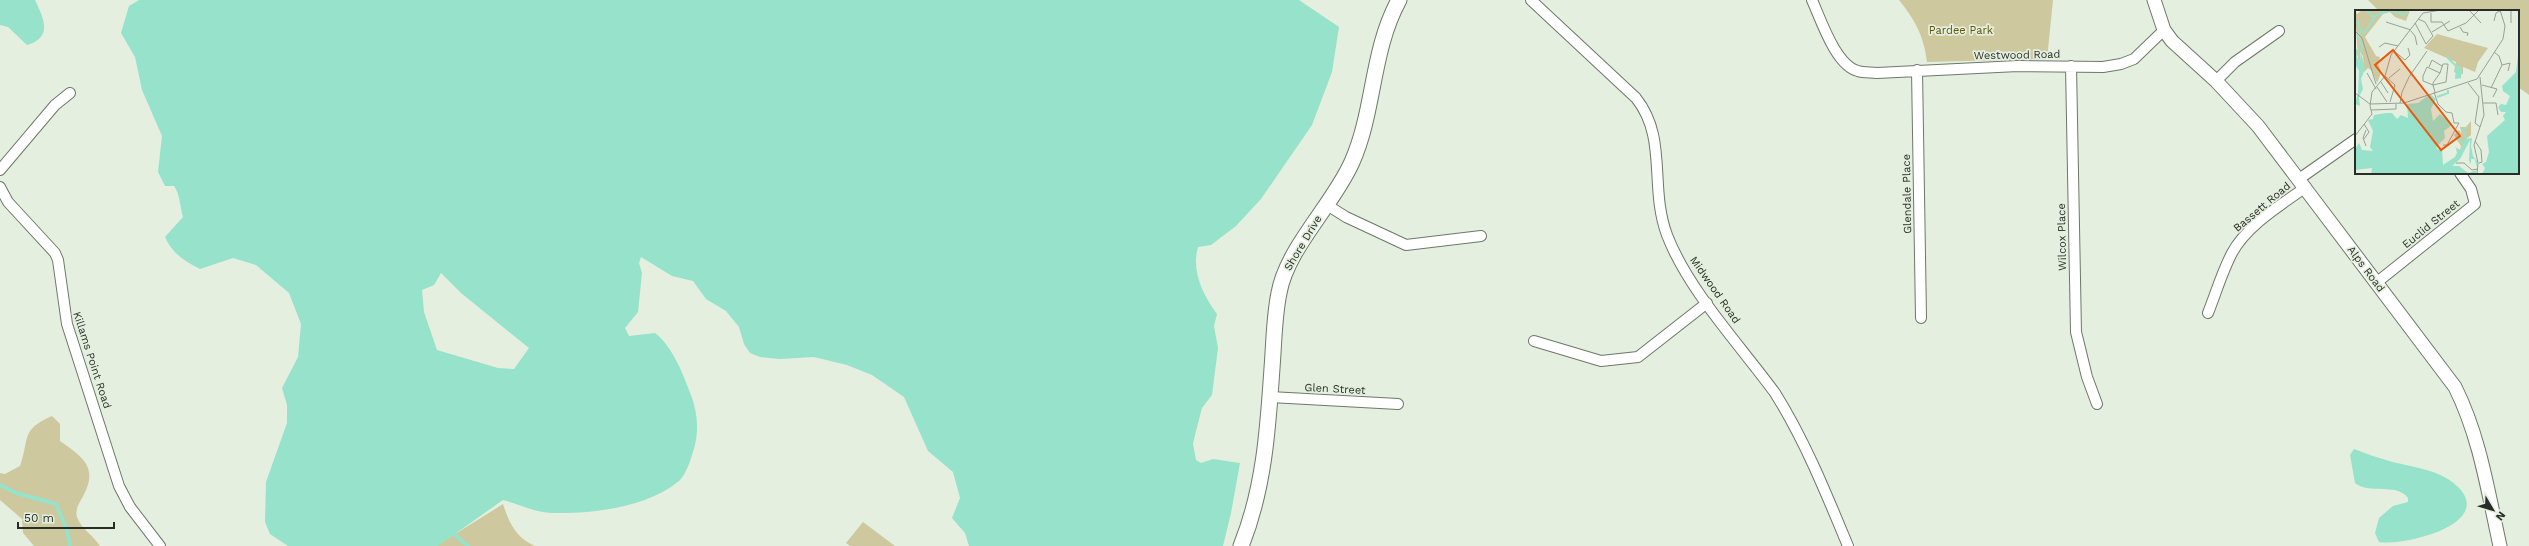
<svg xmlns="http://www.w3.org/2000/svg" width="2529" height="546" font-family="'Work Sans',sans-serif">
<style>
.green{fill:#cec89e}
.water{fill:#97e2ca;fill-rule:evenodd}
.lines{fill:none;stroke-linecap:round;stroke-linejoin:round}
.stream{stroke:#97e2ca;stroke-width:4}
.minor-casing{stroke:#6e7869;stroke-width:12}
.tertiary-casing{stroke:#6e7869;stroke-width:15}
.secondary-casing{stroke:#6e7869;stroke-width:17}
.minor{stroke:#fff;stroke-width:10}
.tertiary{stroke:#fff;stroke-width:13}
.secondary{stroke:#fff;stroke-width:15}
.labels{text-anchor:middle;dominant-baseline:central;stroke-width:3.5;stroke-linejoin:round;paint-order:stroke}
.park-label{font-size:11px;fill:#61550a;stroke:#e4efdf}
.street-label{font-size:11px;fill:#292d27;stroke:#e4efdf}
.inset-river{fill:none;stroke:#97e2ca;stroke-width:2}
.inset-road{fill:none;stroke:#99a195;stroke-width:1}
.view{fill:#e8590c;fill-opacity:0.15;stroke:#e8590c;stroke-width:2}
.inset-edge{fill:none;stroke:#292d27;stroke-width:2}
</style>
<rect width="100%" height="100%" fill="#e4efdf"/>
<path class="green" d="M 1899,0 L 2053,0 L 2047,59 L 1927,62 C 1924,36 1915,20 1899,0 Z
M 2368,0 L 2529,0 L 2529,95 L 2518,87 L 2518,11 L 2379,11 Z
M 52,416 L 60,424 L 60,441 C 86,459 99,469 81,500 C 78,505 75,511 77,517 C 81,529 94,536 100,546 L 34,546 L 23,533 L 22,519 L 0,500 L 0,473 L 5,474 L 20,466 C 30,438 20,430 52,416 Z
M 503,504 C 509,523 516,538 535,546 L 436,546 Z
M 863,522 L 895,546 L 850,546 L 846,543 Z"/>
<path class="water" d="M 0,0 L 35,0 C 44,19 53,37 27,45 L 8,27 L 0,25 Z
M 139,0 L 1299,0 L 1339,27 L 1332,72 L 1312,125 L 1261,199 L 1236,226 L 1211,245 L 1198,247 C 1191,271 1203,295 1217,314 L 1214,326 L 1218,348 L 1212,395 L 1202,408 L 1196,431 L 1193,444 L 1196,460 L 1201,463 L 1213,459 L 1240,463 L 1231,513 L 1223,546 L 969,546 L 965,533 L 952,518 L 960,498 L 953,472 L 928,451 L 904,397 L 872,375 L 847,365 L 814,357 L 780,359 L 760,357 L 750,353 L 744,344 L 739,327 L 726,311 L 706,299 L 693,281 L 672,276 L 641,257 L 639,263 L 642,273 L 638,312 L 625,328 L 629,336 L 655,333 C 673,347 683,374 691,395 C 697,412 699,427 695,445 C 692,455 687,474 679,481 C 648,507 593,514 552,513 C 537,513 518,504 503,500 L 438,546 L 288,546 L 270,534 L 265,522 L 266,482 L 287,423 L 287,405 L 282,388 L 298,357 L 301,324 L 289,293 L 256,265 L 233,258 L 200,269 C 184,261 172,253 165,237 L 183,217 C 180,207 180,194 174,186 L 165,186 L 158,172 L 162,136 L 142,90 L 135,57 L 121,33 L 129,6 ZM 441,273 L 461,293 L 529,348 L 514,369 L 498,368 L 437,350 L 424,312 L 422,290 L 434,285 Z
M 2354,449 C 2365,453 2375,457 2386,460 C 2411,468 2442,468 2461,490 C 2490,526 2402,546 2379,542 L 2375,533 L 2379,518 L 2393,506 L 2408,502 L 2408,498 C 2396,482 2370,495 2355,483 L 2350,455 Z"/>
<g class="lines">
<path class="stream" d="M 0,485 L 16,493 L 56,504 L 67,530 L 70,546
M 455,535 L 468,546"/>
<g class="minor-casing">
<path id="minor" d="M 1531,0 L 1636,98 C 1668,138 1649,187 1667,235 C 1688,290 1740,345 1775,393 C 1805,441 1826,493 1848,546
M 1812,0 C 1821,20 1836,66 1858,71 C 1864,73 1871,72 1877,73 L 2018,66 L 2103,67 L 2121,64 L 2134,59 L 2164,30
M 2071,66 L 2076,332 L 2087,377 L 2097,404
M 1917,70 L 1921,318
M 2216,81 L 2235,62 L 2279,31
M 0,170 L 55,105 L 70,93
M 2299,179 L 2356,139
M 0,187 L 8,202 L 55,253 L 58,260 L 67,324 L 119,486 L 130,507 L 160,546
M 1327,205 L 1346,217 L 1406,245 L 1481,236
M 2376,283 L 2475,204 L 2471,189 L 2460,173
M 2208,313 C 2216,293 2222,272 2232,253 C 2247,225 2281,205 2306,187
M 1534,341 L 1601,361 L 1638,357 L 1707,303
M 1270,397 L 1398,404"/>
</g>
<g class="tertiary-casing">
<path id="tertiary" d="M 2154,0 L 2164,30 L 2172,41 L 2216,81 L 2258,126 L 2455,387 C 2480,437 2488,492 2500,546"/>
</g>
<g class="secondary-casing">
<path id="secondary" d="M 1241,546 C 1264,489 1268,429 1272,368 C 1274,343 1274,317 1279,293 C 1287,248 1333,205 1352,162 C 1375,110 1371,51 1399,0"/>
</g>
<use href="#minor" class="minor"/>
<use href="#tertiary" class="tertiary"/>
<use href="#secondary" class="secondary"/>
</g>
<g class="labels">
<g class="park-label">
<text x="1961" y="30">Pardee Park</text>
</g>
<g class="street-label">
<text transform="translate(2017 55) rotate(-1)">Westwood Road</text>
<text transform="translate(1907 194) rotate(-91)">Glendale Place</text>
<text transform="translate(2262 207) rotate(-40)">Bassett Road</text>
<text transform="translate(2431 224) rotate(-39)">Euclid Street</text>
<text transform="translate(2062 237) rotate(-91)">Wilcox Place</text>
<text transform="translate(1303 243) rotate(-59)">Shore Drive</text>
<text transform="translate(2366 269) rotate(53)">Alps Road</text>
<text transform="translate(1715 290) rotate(55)">Midwood Road</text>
<text transform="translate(92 360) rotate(72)">Killams Point Road</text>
<text transform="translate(1335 389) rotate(3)">Glen Street</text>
</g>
</g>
<g transform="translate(2355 10)">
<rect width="164" height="164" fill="#e4efdf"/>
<path d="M 0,0 L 2,4 L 7,0 L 55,0 L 51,11 L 40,7 L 35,2 L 28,4 L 10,27 L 21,46 L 25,47 L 23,53 L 26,63 L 22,73 L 17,61 L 13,58 L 9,62 L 8,46 L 5,42 L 6,54 L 3,49 ZM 82,24 L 133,38 L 123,52 L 120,62 L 108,57 L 108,64 L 99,62 L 101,52 L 69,38 ZM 116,111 L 116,125 L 111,129 L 106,140 L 103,141 L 100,137 L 105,140 L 106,136 L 99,125 L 104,120 L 107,124 L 105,117 L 111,117 Z" fill="#cec89e"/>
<path d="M 0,38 L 4,41 L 2,47 L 5,53 L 6,42 L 10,59 L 6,69 L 8,79 L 4,87 L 5,96 L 0,94 L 3,83 L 4,61 L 0,54 ZM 164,38 L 164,164 L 127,164 L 130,158 L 127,154 L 131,152 L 134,142 L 132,126 L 150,110 L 148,106 L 151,102 L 146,102 L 143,97 L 146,94 L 151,95 L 155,86 L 148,81 L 147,76 L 161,62 ZM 101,56 L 105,56 L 107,60 L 106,68 L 100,69 ZM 75,84 L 81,89 L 76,99 L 78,111 L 85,104 L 97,115 L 89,121 L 90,128 L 81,137 L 83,140 L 87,138 L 88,155 L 100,147 L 102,143 L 101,139 L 106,140 L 111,129 L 117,128 L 116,136 L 118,146 L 122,151 L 121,163 L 16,164 L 17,158 L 0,160 L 0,139 L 4,133 L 7,140 L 18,141 L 15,137 L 18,121 L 13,110 L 18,109 L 19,105 L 31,103 L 37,103 L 42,109 L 46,105 L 53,108 L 52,94 L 63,93 ZM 115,130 L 114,151 L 116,154 L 116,149 L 120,149 L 122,160 L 113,163 L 104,156 L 97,156 L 105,149 Z" fill="#97e2ca" fill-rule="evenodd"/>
<path class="inset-river" d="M 34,0 L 49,5 L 53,0M 18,7 L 33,0M 0,12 L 3,13 L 6,22M 6,43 L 7,37 L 3,25 L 5,22 L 10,22 L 19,8 L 11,0M 92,47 L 101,56M 82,87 L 93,83 L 93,80M 103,123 L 103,129 L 108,133M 109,134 L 111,128 L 108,120 L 112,117"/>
<path class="inset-road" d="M 114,0 L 126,13M 76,3 L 76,12 L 87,12 L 93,21 L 111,13 L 124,0M 139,11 L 141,3 L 145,1M 31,12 L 56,20M 60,13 L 71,34 L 78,26 L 70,12 L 63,9M 156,13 L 156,0M 105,17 L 108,22 L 113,23 L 112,26M 0,21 L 7,28 L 21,74M 56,21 L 60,26 L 62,35M 77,22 L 95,11M 24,37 L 30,33 L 43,36M 39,41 L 50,50 L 55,45 L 53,38M 139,42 L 144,46 L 147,55M 147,55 L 155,53 L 153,61M 74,57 L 77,50 L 87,56M 12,63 L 21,79M 30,66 L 40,75 L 35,92M 34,68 L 45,59M 26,72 L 33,83M 113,73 L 124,87 L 120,113 L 125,117M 127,75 L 142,79 L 138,87M 22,77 L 32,92M 136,78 L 147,55M 79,82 L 83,94 L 91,102 L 97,103 L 99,113 L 104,113 L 92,135 L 88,135M 80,82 L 78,75 L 78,73 L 80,70 L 85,63 L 88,54 L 93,54 L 91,72 L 78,75 L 68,71 L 68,66 L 72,57 L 85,63M 0,83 L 15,94 L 49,93 L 122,69 L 148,29 L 150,16 L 145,0M 45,93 L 47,82 L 54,67 L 72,41M 128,93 L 141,93 L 143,105M 16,100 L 41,99 L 41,94M 11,120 L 8,128 L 11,136M 0,126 L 17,104 L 15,96 L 17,82 L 30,66 L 36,45 L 68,3 L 86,0M 9,129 L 14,122 L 9,114M 120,131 L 126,140 L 127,152 L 124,153M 101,153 L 109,153 L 117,160 L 123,159M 122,164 L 123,153 L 119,135 L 129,105 L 125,67"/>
<path class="view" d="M 38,40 L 105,126 L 86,140 L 20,55 Z"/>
<rect width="164" height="164" class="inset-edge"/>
</g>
<g transform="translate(2493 510) rotate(128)" stroke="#e4efdf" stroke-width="3" paint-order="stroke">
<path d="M0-3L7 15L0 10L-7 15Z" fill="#292d27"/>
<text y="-6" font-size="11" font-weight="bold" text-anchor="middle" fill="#292d27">N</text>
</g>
<path d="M18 522v6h96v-6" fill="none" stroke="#292d27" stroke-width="2"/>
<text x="24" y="522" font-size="12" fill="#292d27" stroke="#e4efdf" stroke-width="3" paint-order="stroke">50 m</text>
</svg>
